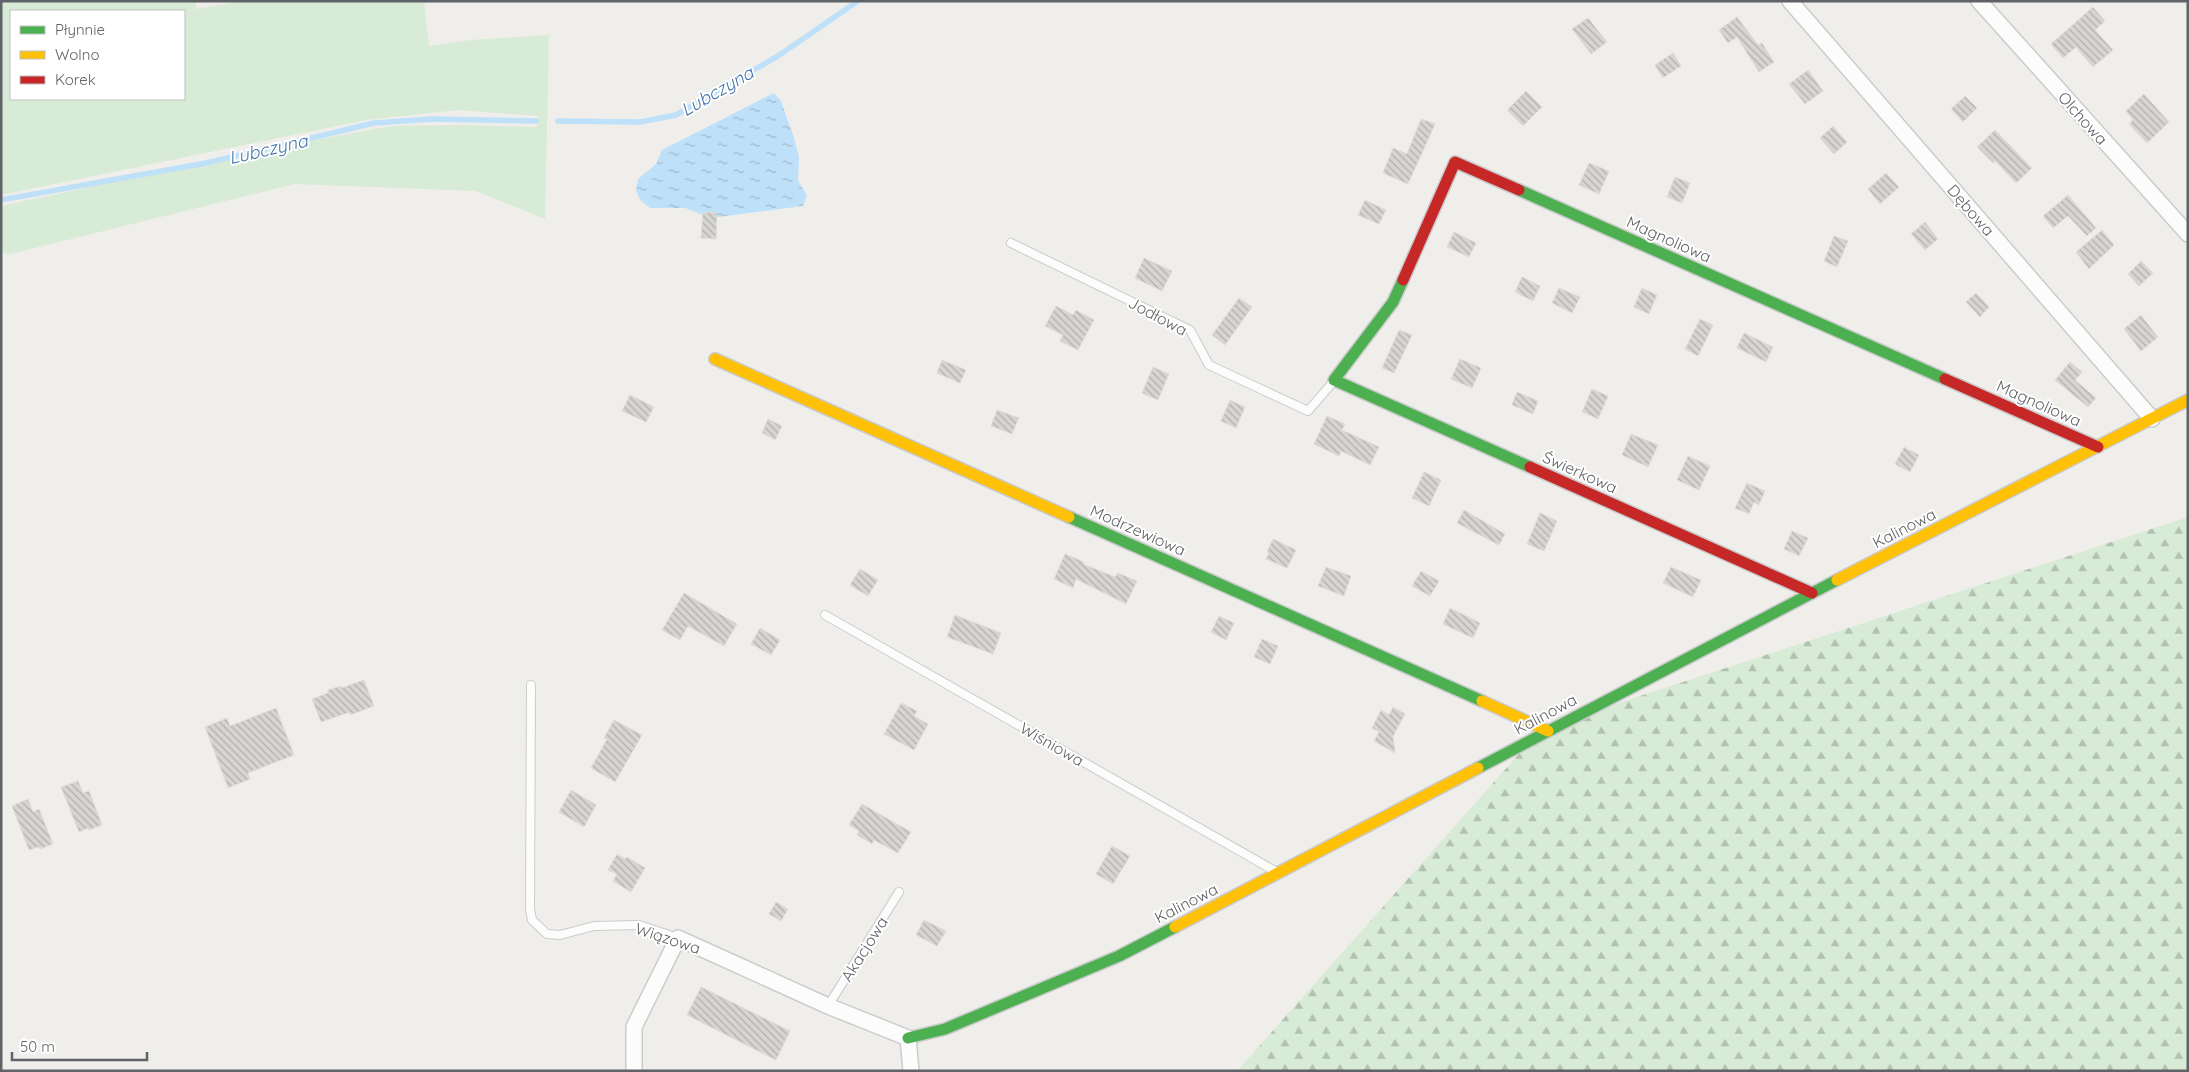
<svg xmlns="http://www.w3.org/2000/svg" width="2189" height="1072" font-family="Quicksand,sans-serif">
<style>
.green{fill:#d8ebd6;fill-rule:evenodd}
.forest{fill:url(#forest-firs)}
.water{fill:url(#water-ripples)}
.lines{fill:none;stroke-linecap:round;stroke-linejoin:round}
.stream{stroke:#bfe0f9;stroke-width:5.5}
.building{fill:url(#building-back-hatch);stroke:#deddd9}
.lane-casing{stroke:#cbcccc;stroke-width:10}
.street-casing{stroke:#cbcccc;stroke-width:18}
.fast-casing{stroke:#cacacb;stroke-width:14}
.slow-casing{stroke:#cacacb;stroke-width:14}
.jam-casing{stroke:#cacacb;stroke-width:14}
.lane{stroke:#fdfcfc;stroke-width:8}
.street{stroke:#fdfcfc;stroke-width:15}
.fast{stroke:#4caf50;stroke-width:11}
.slow{stroke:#ffc107;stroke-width:11}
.jam{stroke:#c62828;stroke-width:11}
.labels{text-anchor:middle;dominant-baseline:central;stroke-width:4;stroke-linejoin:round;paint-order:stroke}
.street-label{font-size:16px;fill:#5f6368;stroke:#fff}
.water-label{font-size:18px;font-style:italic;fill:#4174aa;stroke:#fff}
</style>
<defs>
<pattern id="forest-firs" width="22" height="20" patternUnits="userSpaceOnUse" patternTransform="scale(1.25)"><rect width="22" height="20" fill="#d8ebd6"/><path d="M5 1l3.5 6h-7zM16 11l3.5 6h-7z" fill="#b2c2b1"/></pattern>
<pattern id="water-ripples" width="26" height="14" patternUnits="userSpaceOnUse" patternTransform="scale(1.25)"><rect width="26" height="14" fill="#bfe0f9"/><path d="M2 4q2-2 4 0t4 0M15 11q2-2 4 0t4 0" fill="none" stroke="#9eb9cd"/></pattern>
<pattern id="building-back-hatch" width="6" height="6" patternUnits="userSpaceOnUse" patternTransform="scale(1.25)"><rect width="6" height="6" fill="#d6d5d3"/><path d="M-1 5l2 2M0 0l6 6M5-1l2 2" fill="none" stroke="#b1b0af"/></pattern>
</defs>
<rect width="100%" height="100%" fill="#efeeea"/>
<path class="green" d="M 1,1 L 196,1 L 196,9 L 244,1 L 424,1 L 429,46 L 471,40 L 549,35 L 545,219 L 476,191 L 295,184 L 6,255 L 6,252 L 1,253 L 1,206 L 266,149 L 392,126 L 460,125 L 537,127 L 538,116 L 458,110 L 366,120 L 1,195 ZM 184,11 L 184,99 L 11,99 L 11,11 Z"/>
<path class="forest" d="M 2188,517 L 2188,1071 L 1237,1071 L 1542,728 Z"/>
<path class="water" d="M 774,93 L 781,101 L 794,138 L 799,157 L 798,180 L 807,196 L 803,206 L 711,218 L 685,208 L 650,208 L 640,200 L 636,190 L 638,179 L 656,164 L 662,150 Z"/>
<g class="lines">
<path class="stream" d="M 558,121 L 640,122 L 676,115 L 778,56 L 858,1
M 1,200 L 206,163 L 374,123 L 432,119 L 536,121"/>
</g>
<path class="building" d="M 2093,7 L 2105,21 L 2095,30 L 2113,50 L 2093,67 L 2076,47 L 2063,58 L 2051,44 Z
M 1737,17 L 1758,45 L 1762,43 L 1774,62 L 1759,72 L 1737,37 L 1728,43 L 1719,30 Z
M 1588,18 L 1607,42 L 1591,54 L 1572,29 Z
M 1673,53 L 1681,66 L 1663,78 L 1655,65 Z
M 1808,70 L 1823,91 L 1805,104 L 1789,84 Z
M 1526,91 L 1542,107 L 1523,126 L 1507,110 Z
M 2144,94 L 2169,122 L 2147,143 L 2129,124 L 2133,120 L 2126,111 Z
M 1965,96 L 1977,108 L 1963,122 L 1951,109 Z
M 1421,119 L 1435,124 L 1408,184 L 1383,173 L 1393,148 L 1407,154 Z
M 1833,126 L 1847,142 L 1834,154 L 1820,138 Z
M 1995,130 L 2032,168 L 2016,183 L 1995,161 L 1993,163 L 1977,147 Z
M 1589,163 L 1609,171 L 1599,194 L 1579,185 Z
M 1886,173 L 1899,187 L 1880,204 L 1868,189 Z
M 1675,177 L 1690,183 L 1682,203 L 1667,197 Z
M 2068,195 L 2096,228 L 2087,236 L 2068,216 L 2053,228 L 2043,216 Z
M 1365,200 L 1386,210 L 1379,224 L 1358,215 Z
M 703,212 L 717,213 L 716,239 L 701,238 Z
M 1925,222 L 1938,239 L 1925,250 L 1911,234 Z
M 2102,230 L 2114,245 L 2089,269 L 2076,252 Z
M 1454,232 L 1476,243 L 1469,257 L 1447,247 Z
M 1834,236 L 1848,241 L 1837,267 L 1824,261 Z
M 1144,258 L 1172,271 L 1162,291 L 1135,278 Z
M 2141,261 L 2153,273 L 2139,286 L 2128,274 Z
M 1522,277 L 1540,286 L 1533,301 L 1515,292 Z
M 1559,288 L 1580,297 L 1572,313 L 1552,303 Z
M 1642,288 L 1657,295 L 1649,314 L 1634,307 Z
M 1976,293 L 1989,307 L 1980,317 L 1966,302 Z
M 1239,298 L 1252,307 L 1225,345 L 1212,335 Z
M 1056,306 L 1073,315 L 1076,310 L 1094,320 L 1078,350 L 1060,341 L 1063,335 L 1045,326 Z
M 2141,315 L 2158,337 L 2141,351 L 2124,329 Z
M 1700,319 L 1713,325 L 1698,356 L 1685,349 Z
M 1399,330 L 1412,335 L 1394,373 L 1382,368 Z
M 1744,333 L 1773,347 L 1766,362 L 1737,348 Z
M 1460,359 L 1481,368 L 1472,388 L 1451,379 Z
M 942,360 L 966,370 L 960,383 L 937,373 Z
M 2070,362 L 2082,372 L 2075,380 L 2096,398 L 2088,407 L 2055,380 Z
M 1153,367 L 1169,374 L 1158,400 L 1142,393 Z
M 1592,389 L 1608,396 L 1598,419 L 1582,412 Z
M 1517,392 L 1538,401 L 1533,414 L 1512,405 Z
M 630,395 L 654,407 L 646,422 L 622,411 Z
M 1230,400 L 1245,407 L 1236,428 L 1221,421 Z
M 997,410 L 1019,418 L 1012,434 L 991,426 Z
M 1327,416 L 1345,424 L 1342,430 L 1379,447 L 1370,465 L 1341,451 L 1339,456 L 1314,444 Z
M 768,419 L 782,426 L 775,440 L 762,433 Z
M 1631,434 L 1658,445 L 1648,467 L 1622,455 Z
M 1904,447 L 1919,455 L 1910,472 L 1895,464 Z
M 1688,456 L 1710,466 L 1699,490 L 1677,480 Z
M 1424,472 L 1441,480 L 1429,506 L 1412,498 Z
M 1747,483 L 1765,491 L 1759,505 L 1754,502 L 1749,514 L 1735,508 Z
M 1464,510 L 1505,534 L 1499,545 L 1457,523 Z
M 1540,513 L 1557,521 L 1544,551 L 1527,544 Z
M 1792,531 L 1808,538 L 1799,556 L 1784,549 Z
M 1273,539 L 1296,550 L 1287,568 L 1266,559 L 1269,553 L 1267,552 Z
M 1065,554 L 1084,562 L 1083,564 L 1115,577 L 1118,573 L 1137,581 L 1126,604 L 1076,579 L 1073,588 L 1054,579 Z
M 1326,567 L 1351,576 L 1344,596 L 1318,586 Z
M 1671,567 L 1701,580 L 1693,597 L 1663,583 Z
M 860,569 L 878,580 L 868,596 L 850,585 Z
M 1421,571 L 1439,581 L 1430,596 L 1412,586 Z
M 684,593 L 737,624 L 724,646 L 688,626 L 680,640 L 662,630 Z
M 1450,608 L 1480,623 L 1473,638 L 1443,624 Z
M 955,615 L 1001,633 L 993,654 L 947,637 Z
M 1219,616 L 1234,623 L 1226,640 L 1211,632 Z
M 760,628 L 780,640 L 771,655 L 751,644 Z
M 1262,639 L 1278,646 L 1270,664 L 1254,657 Z
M 364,680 L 374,706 L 350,715 L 350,712 L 321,722 L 312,699 L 328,693 L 328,690 L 341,686 L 341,688 Z
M 901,703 L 917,711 L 914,716 L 928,724 L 914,750 L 884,734 Z
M 1393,707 L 1405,714 L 1393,736 L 1395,753 L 1374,741 L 1379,732 L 1372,728 L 1381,710 L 1389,715 Z
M 276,708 L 294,755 L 248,773 L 250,779 L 228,788 L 205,727 L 227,718 L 230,726 Z
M 614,720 L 642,735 L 615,782 L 591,768 L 607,739 L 604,738 Z
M 78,781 L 83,793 L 89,791 L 102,825 L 89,830 L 88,828 L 79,832 L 61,787 Z
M 571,790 L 596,805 L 584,827 L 559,812 Z
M 28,799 L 33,812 L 39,809 L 53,844 L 40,849 L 38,847 L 29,850 L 12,806 Z
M 862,804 L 911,832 L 898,853 L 874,840 L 872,844 L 857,835 L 859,831 L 849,825 Z
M 1112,846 L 1130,856 L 1113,884 L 1096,874 Z
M 617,854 L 625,859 L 627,857 L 645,868 L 631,892 L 613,881 L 617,874 L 608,870 Z
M 776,902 L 788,909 L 781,921 L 769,914 Z
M 924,920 L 946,931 L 937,946 L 916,935 Z
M 701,987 L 790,1031 L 776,1060 L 687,1015 Z"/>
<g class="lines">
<g class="lane-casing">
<path id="lane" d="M 1011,243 L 1190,330 L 1209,365 L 1308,411 L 1334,381
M 825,615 L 1275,871
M 531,685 L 530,909 L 532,920 L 547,934 L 560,935 L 594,926 L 639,925 L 678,938
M 828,1006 L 899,892"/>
</g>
<g class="street-casing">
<path id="street" d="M 1790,1 L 2152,419
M 1979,1 L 2188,234
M 634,1071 L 634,1027 L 678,938 L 828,1006 L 908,1038 L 911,1071"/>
</g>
<g class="fast-casing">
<path id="fast" d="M 1519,190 L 1945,379
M 1403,280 L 1393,302 L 1334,380 L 1530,467
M 1069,517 L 1482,701
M 1478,768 L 1837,580
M 908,1038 L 945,1029 L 1119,956 L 1175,927"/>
</g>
<g class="slow-casing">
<path id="slow" d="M 715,359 L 1069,517
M 1837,580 L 2188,400
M 1482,701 L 1548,731
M 1175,927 L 1478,768"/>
</g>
<g class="jam-casing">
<path id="jam" d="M 1403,280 L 1455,162 L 1519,190
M 1945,379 L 2098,447
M 1530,467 L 1812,593"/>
</g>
<use href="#lane" class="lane"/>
<use href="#street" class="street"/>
<use href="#fast" class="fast"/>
<use href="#slow" class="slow"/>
<use href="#jam" class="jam"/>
</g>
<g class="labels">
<g class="street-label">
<text transform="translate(2083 118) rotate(48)">Olchowa</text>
<text transform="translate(1971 210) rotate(49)">Dębowa</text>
<text transform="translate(1669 239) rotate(24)">Magnoliowa</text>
<text transform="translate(1158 316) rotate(28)">Jodłowa</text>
<text transform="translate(2039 403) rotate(24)">Magnoliowa</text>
<text transform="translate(1580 472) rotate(24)">Świerkowa</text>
<text transform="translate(1904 528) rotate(-27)">Kalinowa</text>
<text transform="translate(1138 530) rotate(24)">Modrzewiowa</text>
<text transform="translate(1545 714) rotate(-28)">Kalinowa</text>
<text transform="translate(1052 744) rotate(30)">Wiśniowa</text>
<text transform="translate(1186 903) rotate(-27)">Kalinowa</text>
<text transform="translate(668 938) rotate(18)">Wiązowa</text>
<text transform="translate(864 949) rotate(-58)">Akacjowa</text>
</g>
<g class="water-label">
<text transform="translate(717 91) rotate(-30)">Lubczyna</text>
<text transform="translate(268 149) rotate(-13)">Lubczyna</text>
</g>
</g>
<rect width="2189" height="1072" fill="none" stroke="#5f6368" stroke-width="5"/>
<rect x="10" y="10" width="175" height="90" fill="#ffffff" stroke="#bfc1c3"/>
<rect x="20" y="26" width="25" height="8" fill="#4caf50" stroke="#bfc1c3"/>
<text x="55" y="35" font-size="15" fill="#5f6368">Płynnie</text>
<rect x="20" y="51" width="25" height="8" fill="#ffc107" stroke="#bfc1c3"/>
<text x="55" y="60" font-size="15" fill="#5f6368">Wolno</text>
<rect x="20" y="76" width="25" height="8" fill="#c62828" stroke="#bfc1c3"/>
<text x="55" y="85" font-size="15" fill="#5f6368">Korek</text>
<path d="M12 1052v8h135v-8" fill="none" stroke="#5f6368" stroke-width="2.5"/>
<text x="20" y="1052" font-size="15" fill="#5f6368" stroke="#ffffff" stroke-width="4" paint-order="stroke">50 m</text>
</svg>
